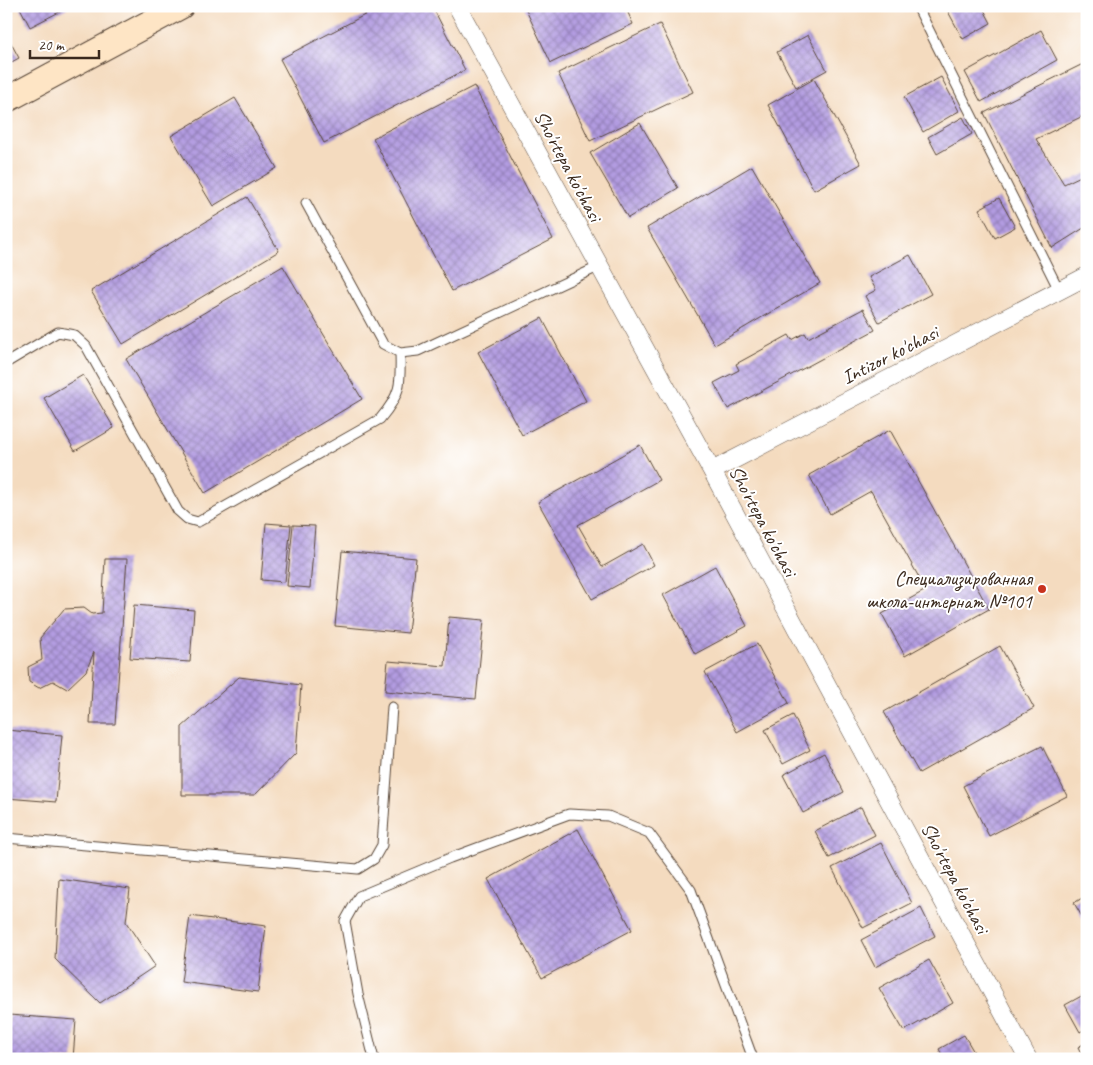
<svg xmlns="http://www.w3.org/2000/svg" width="1093" height="1065" font-family="Caveat,sans-serif">
<style>
.building{fill:url(#building-cross-hatch)}
.lines{fill:none;stroke-linecap:round;stroke-linejoin:round}
.lane-casing{stroke:#574536;stroke-width:11}
.street-casing{stroke:#574536;stroke-width:19}
.secondary-casing{stroke:#574536;stroke-width:27}
.lane{stroke:#fff;stroke-width:9}
.street{stroke:#fff;stroke-width:18}
.secondary{stroke:#fee5c5;stroke-width:25}
.poi-dot{fill:#c8321e;stroke:#fff;stroke-width:2}
.labels{text-anchor:middle;dominant-baseline:central;stroke-width:4;stroke-linejoin:round;paint-order:stroke}
.street-label{font-size:20px;fill:#3b2a1e;stroke:#fff}
.poi-label{font-size:20px;fill:#3b2a1e;stroke:#fff;text-anchor:end}
</style>
<defs>
<pattern id="building-cross-hatch" width="8" height="8" patternUnits="userSpaceOnUse" patternTransform="scale(1.25)"><rect width="8" height="8" fill="#b29be1"/><path d="M0 0l8 8M0 8l8-8" fill="none" stroke="#927fb6"/></pattern>
</defs>
<rect width="100%" height="100%" fill="#fff"/>
<filter id="ink" filterUnits="userSpaceOnUse"><feTurbulence type="fractalNoise" baseFrequency=".02" numOctaves="2"/><feDisplacementMap in="SourceGraphic" scale="10" xChannelSelector="R" yChannelSelector="G"/><feConvolveMatrix kernelMatrix="1 2 1 2 8 2 1 2 1" color-interpolation-filters="sRGB"/></filter>
<filter id="wash" filterUnits="userSpaceOnUse"><feTurbulence type="fractalNoise" baseFrequency=".0096" numOctaves="4" result="noise"/><feDisplacementMap in="SourceGraphic" scale="20" xChannelSelector="R" yChannelSelector="G"/><feGaussianBlur stdDeviation="1.12" result="paint"/><feColorMatrix in="noise" values="0 0 0 0 0 0 0 0 0 0 0 0 0 0 0 0 0 1.4 0 .05"/><feComposite in="paint" operator="in"/></filter>
<g filter="url(#wash)">
<rect width="100%" height="100%" fill="#f4dbbf"/>
<g id="blocks">
<path class="building" d="M 19,6 L 66,6 L 67,8 L 30,27 Z
M 382,6 L 432,6 L 465,70 L 324,143 L 280,59 Z
M 524,6 L 625,6 L 633,24 L 551,63 Z
M 945,6 L 982,6 L 991,23 L 963,39 Z
M 660,24 L 693,92 L 590,141 L 558,73 Z
M 1041,30 L 1057,60 L 981,102 L 965,72 Z
M 6,34 L 19,58 L 6,65 Z
M 808,35 L 827,70 L 796,87 L 777,52 Z
M 1087,62 L 1087,114 L 1036,139 L 1064,184 L 1087,173 L 1087,226 L 1052,248 L 984,113 Z
M 941,77 L 959,111 L 923,132 L 904,97 Z
M 814,79 L 861,164 L 814,190 L 768,105 Z
M 474,86 L 553,239 L 452,291 L 373,138 Z
M 235,98 L 277,168 L 213,206 L 171,136 Z
M 963,117 L 972,134 L 937,154 L 928,137 Z
M 640,123 L 678,188 L 628,218 L 590,153 Z
M 752,166 L 820,283 L 715,345 L 647,228 Z
M 247,197 L 279,251 L 123,344 L 91,291 Z
M 999,198 L 1015,227 L 995,238 L 979,209 Z
M 910,255 L 931,294 L 879,322 L 865,296 L 876,290 L 869,277 Z
M 283,266 L 362,399 L 205,493 L 126,359 Z
M 863,309 L 875,330 L 728,409 L 714,383 L 739,370 L 736,364 L 789,335 L 792,340 L 805,333 L 808,338 Z
M 542,318 L 586,401 L 522,435 L 478,352 Z
M 83,375 L 114,428 L 75,451 L 44,398 Z
M 890,430 L 989,609 L 905,656 L 882,614 L 926,590 L 871,491 L 830,514 L 809,475 Z
M 640,445 L 659,480 L 578,525 L 602,567 L 643,544 L 654,565 L 592,599 L 538,502 Z
M 266,523 L 291,525 L 285,582 L 261,580 Z
M 293,525 L 315,526 L 310,588 L 287,586 Z
M 342,551 L 416,558 L 408,633 L 335,626 Z
M 105,559 L 127,559 L 115,724 L 90,724 L 94,652 L 86,671 L 67,689 L 53,681 L 39,688 L 29,682 L 28,667 L 42,660 L 40,638 L 64,609 L 84,608 L 92,614 L 102,613 Z
M 715,566 L 747,626 L 695,654 L 663,595 Z
M 134,605 L 194,610 L 190,662 L 130,658 Z
M 449,617 L 484,620 L 476,699 L 385,691 L 388,661 L 445,666 Z
M 757,644 L 789,703 L 737,732 L 705,672 Z
M 1000,646 L 1034,708 L 919,773 L 884,712 Z
M 239,677 L 301,685 L 296,753 L 255,795 L 182,795 L 182,727 Z
M 793,715 L 810,750 L 783,764 L 765,730 Z
M 6,730 L 62,735 L 56,802 L 6,798 Z
M 1042,746 L 1067,796 L 989,836 L 963,786 Z
M 824,753 L 844,792 L 803,813 L 783,775 Z
M 861,807 L 875,835 L 829,858 L 815,831 Z
M 578,829 L 632,930 L 542,978 L 488,879 Z
M 881,843 L 912,903 L 863,928 L 832,868 Z
M 59,879 L 130,889 L 126,922 L 155,966 L 100,1003 L 55,959 Z
M 1087,895 L 1087,925 L 1074,903 Z
M 921,908 L 935,936 L 875,967 L 861,940 Z
M 190,916 L 266,926 L 258,992 L 181,982 Z
M 929,960 L 953,1003 L 904,1031 L 879,988 Z
M 1087,993 L 1087,1028 L 1080,1032 L 1065,1005 Z
M 9,1015 L 76,1020 L 73,1059 L 6,1059 Z
M 964,1035 L 978,1059 L 944,1059 L 939,1049 Z
M 1087,1042 L 1087,1059 L 1084,1059 L 1078,1047 Z"/>
</g>
</g>
<g filter="url(#ink)">
<use href="#blocks" fill-opacity="0" stroke="#574536" stroke-width="1"/>
<g class="lines">
<g class="lane-casing">
<path id="lane" d="M 917,6 L 1059,290
M 306,203 L 383,344 L 400,353 L 418,351 L 598,267
M 6,363 L 58,332 L 74,335 L 86,346 L 178,511 L 187,519 L 198,522 L 380,419 C 401,394 401,385 400,353
M 6,838 L 358,869 L 374,859 L 382,845 L 392,707
M 374,1059 L 358,994 L 345,921 L 359,896 L 450,858 L 569,814 L 608,816 L 649,833 L 691,890 L 752,1056"/>
</g>
<g class="street-casing">
<path id="street" d="M 457,6 L 712,471 L 1028,1059
M 712,471 L 1087,276"/>
</g>
<g class="secondary-casing">
<path id="secondary" d="M 6,100 L 181,6"/>
</g>
<use href="#lane" class="lane"/>
<use href="#street" class="street"/>
<use href="#secondary" class="secondary"/>
</g>
</g>
<circle class="poi-dot" cx="1042" cy="589" r="5"/>
<g class="labels">
<g class="street-label">
<text transform="translate(568 166) rotate(62)">Sho'rtepa ko'chasi</text>
<text transform="translate(890 355) rotate(-27)">Intizor ko'chasi</text>
<text transform="translate(763 521) rotate(62)">Sho'rtepa ko'chasi</text>
<text transform="translate(955 878) rotate(62)">Sho'rtepa ko'chasi</text>
</g>
<g class="poi-label">
<text x="1032" y="578">Специализированная<tspan x="1032" dy="23">школа-интернат №101</tspan></text>
</g>
</g>
<rect width="1093" height="1065" fill="none" stroke="#fff" stroke-width="25"/>
<path d="M30 50v8h69v-8" fill="none" stroke="#3b2a1e" stroke-width="2.5"/>
<text x="38" y="50" font-size="15" fill="#3b2a1e" stroke="#ffffff" stroke-width="4" paint-order="stroke">20 m</text>
</svg>
